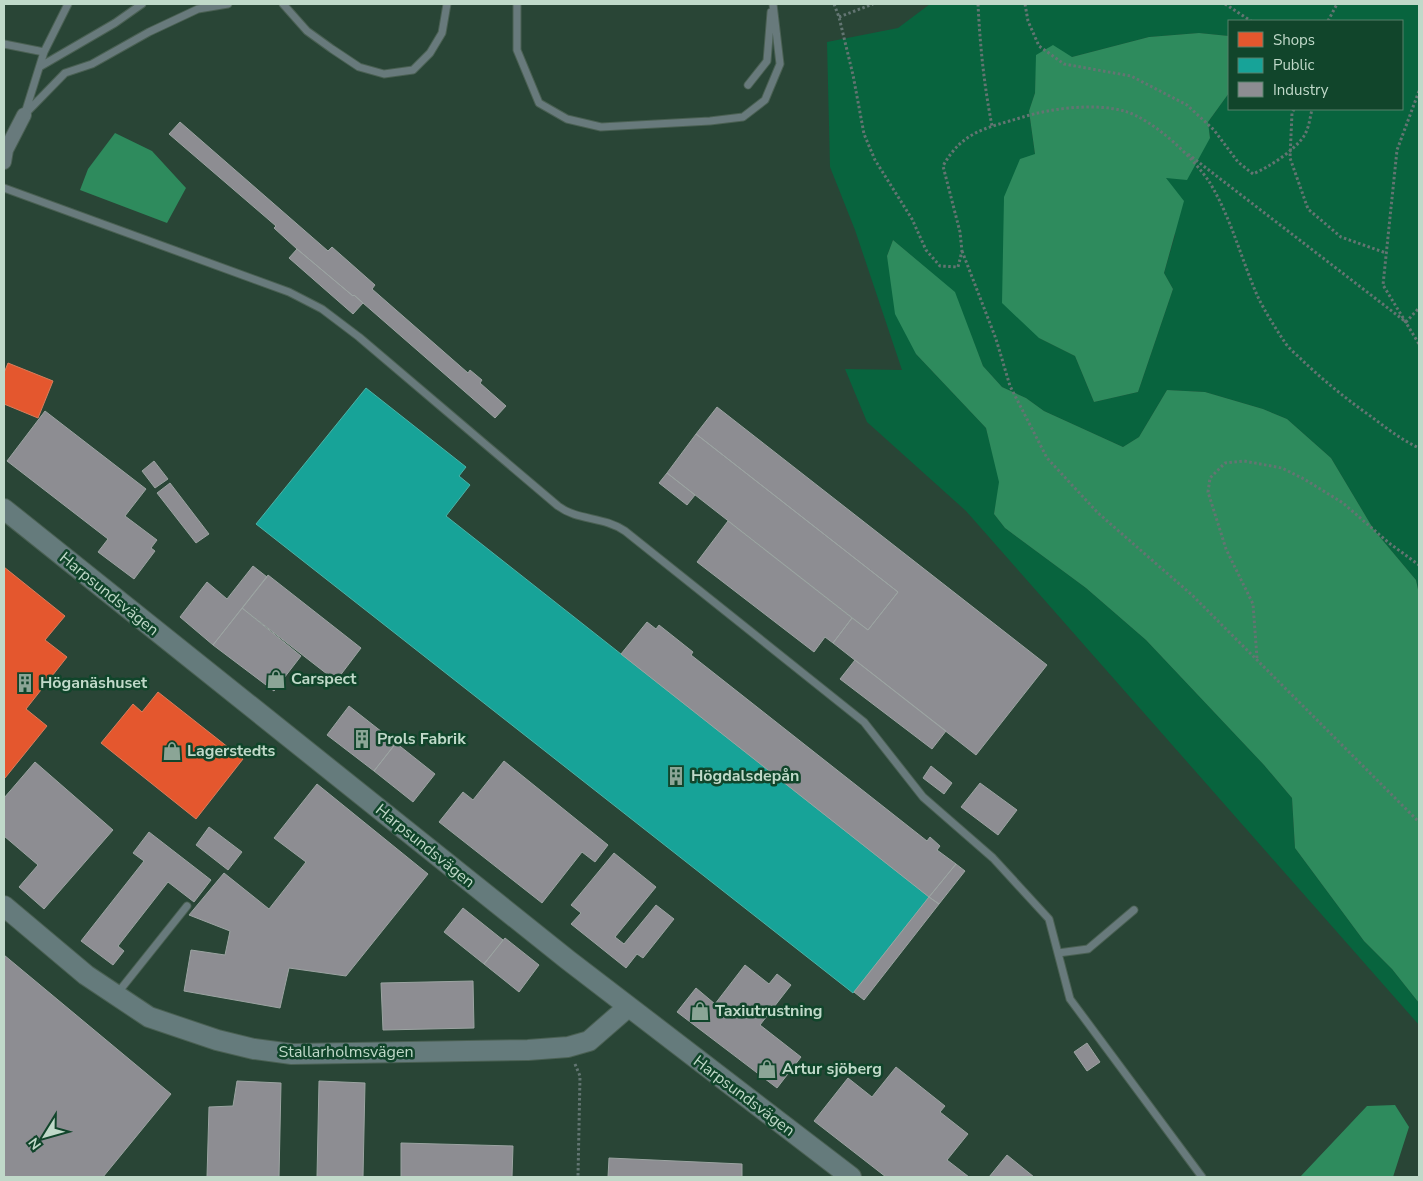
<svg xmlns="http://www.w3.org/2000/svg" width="1423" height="1181" font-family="'Nunito Sans',sans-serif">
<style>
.green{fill:#08643e;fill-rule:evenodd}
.forest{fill:#2e8b5d}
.shops{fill:#e4572e;stroke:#d97e5c}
.public{fill:#17a398;stroke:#4ab3a7}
.industry{fill:#8d8d92;stroke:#9ca4a2}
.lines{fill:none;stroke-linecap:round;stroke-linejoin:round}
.lane-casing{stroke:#4a6053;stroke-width:9}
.street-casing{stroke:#4a6053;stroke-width:16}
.secondary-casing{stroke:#4a6053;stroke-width:22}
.path{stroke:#637572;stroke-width:3;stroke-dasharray:2.5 2.5;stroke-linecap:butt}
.lane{stroke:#687a7c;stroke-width:7}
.street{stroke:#687a7c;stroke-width:14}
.secondary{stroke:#657b7c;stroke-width:20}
.labels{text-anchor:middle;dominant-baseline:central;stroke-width:5;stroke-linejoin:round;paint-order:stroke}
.street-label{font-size:16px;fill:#c0d9c9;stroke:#11452b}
.poi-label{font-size:16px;font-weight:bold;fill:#c0d9c9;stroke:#11452b;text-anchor:start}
</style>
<rect width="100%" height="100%" fill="#294536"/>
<path class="green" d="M 930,4 L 1419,4 L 1419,594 L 1416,580 L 1374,530 L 1331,458 L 1287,419 L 1263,409 L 1205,392 L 1167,390 L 1139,437 L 1123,447 L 1044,411 L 1026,398 L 1002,387 L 983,366 L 954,292 L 893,240 L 887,256 L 916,354 L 986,428 L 1000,482 L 994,514 L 1005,528 L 1086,588 L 1146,640 L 1264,765 L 1292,798 L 1295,848 L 1364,941 L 1392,969 L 1419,1003 L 1419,1025 L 966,511 L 867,422 L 845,369 L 902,370 L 855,230 L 830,167 L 827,42 L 898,28 ZM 1229,21 L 1402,21 L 1402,109 L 1229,109 L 1229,93 L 1208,122 L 1210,138 L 1166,177 L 1175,235 L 1164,273 L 1173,289 L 1138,392 L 1094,402 L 1075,356 L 1039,338 L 1035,154 L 1029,111 L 1035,93 L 1037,54 L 1072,57 L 1149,37 L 1199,33 L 1229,36 Z"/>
<path class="forest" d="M 1199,33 L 1229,36 L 1229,93 L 1208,122 L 1210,138 L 1187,180 L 1166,178 L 1184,201 L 1164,273 L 1173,289 L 1138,392 L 1094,402 L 1075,356 L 1039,338 L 1002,303 L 1004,197 L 1020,159 L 1035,154 L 1029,111 L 1035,93 L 1036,55 L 1053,45 L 1072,57 L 1149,37 Z
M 115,133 L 152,151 L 186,188 L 167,223 L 80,190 L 88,169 Z
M 893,240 L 955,292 L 983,366 L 1002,387 L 1026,398 L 1044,411 L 1123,447 L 1139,437 L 1167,390 L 1205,392 L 1263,409 L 1287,419 L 1331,458 L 1374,530 L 1416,580 L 1419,594 L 1419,1003 L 1392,969 L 1364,941 L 1295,848 L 1292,798 L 1264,765 L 1146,640 L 1086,588 L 1005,528 L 994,514 L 999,482 L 986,428 L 916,354 L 895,314 L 887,256 Z
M 1395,1105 L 1409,1127 L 1393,1177 L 1300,1177 L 1367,1106 Z"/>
<path class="shops" d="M 8,363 L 53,381 L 38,418 L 4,404 L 4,373 Z
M 4,567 L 65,616 L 45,640 L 67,657 L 26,709 L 47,726 L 5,778 L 4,777 Z
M 158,692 L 243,759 L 196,819 L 101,743 L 133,704 L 142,712 Z"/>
<path class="public" d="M 366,388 L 466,467 L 459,476 L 470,485 L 446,516 L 929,897 L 853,993 L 256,524 Z"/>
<path class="industry" d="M 180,122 L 328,251 L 332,247 L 375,285 L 372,289 L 468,373 L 470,370 L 482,380 L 480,383 L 506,406 L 495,418 L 363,303 L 354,295 L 353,296 L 297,249 L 274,228 L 276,226 L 169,134 Z
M 297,249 L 353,296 L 354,295 L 363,303 L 353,314 L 289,258 Z
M 717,407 L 1047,665 L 976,755 L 833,643 L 852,618 L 868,630 L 898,592 L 696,434 Z
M 45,411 L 146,489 L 125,516 L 157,540 L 151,548 L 155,551 L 134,579 L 98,552 L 108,539 L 7,461 Z
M 696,434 L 898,592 L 868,630 L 667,473 Z
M 154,461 L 168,479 L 155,488 L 142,471 Z
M 667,473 L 695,495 L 687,505 L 659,483 Z
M 170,483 L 209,534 L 196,543 L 157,493 Z
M 728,521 L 852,618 L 833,643 L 825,637 L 814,652 L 697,562 Z
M 253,566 L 267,577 L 213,645 L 180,617 L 207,582 L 227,599 Z
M 268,575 L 361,648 L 336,681 L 242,608 Z
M 242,608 L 301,656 L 274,691 L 213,645 Z
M 647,622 L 656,629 L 659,625 L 693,652 L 691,655 L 927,841 L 930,837 L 940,846 L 937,850 L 956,864 L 929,897 L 621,654 Z
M 855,660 L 946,731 L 932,749 L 840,679 Z
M 349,706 L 396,743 L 374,771 L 327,735 Z
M 396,743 L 435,774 L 413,802 L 374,771 Z
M 504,761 L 608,845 L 595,862 L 582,852 L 542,903 L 439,822 L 463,792 L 473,800 Z
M 35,762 L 113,830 L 44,909 L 19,887 L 38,865 L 4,836 L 4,798 Z
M 931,766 L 952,783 L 944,794 L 923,778 Z
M 980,783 L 1017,810 L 998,835 L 961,807 Z
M 317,784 L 428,874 L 346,976 L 289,968 L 280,1008 L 184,991 L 191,950 L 225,955 L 230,931 L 189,915 L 224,873 L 269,909 L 306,862 L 274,838 Z
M 209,827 L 242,852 L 228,870 L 196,845 Z
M 149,832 L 211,880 L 194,902 L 168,882 L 118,946 L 124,951 L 113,965 L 81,941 L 144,861 L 133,853 Z
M 614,853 L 656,887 L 615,937 L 624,944 L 656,905 L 674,919 L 643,958 L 637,954 L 626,968 L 571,924 L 581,913 L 571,905 Z
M 956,864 L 965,871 L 939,904 L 929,897 Z
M 929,897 L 939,904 L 864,1000 L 854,992 Z
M 463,908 L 503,940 L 484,964 L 444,932 Z
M 505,938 L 539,965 L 519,992 L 484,964 Z
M 4,955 L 171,1094 L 103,1177 L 4,1177 Z
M 745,965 L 769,984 L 777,974 L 791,985 L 760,1025 L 801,1057 L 777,1088 L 677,1012 L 696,988 L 715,1004 Z
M 473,981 L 474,1028 L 383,1030 L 381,983 Z
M 1087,1043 L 1100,1062 L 1087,1071 L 1074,1052 Z
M 896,1067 L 945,1106 L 940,1112 L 968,1134 L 947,1160 L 969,1177 L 886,1177 L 814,1121 L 848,1078 L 872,1097 Z
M 237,1081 L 281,1083 L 279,1177 L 207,1177 L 209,1107 L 233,1106 Z
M 319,1081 L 365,1083 L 363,1177 L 317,1177 Z
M 401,1143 L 513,1146 L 512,1177 L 401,1177 Z
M 1007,1155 L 1034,1177 L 989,1177 Z
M 609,1158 L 742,1164 L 742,1177 L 608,1177 Z"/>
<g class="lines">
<g class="lane-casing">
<path id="lane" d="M 283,4 L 307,31 L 332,49 L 359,67 L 384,74 L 413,70 L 430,53 L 442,33 L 447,4
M 517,4 L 517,50 L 539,103 L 567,119 L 601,127 L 710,121 L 743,117 L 765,100 L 780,64 L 773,4
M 4,44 L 44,52
M 41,66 L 115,23 L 142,4
M 748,85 L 767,61 L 771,12
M 25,113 L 44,52 L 68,4
M 24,115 L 65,73 L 92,64 L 149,32 L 198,9 L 228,4
M 4,188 L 289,292 L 322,309 L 359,337 L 558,506 C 578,521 603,516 625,531 L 864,722 L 923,797 L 993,858 L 1049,919 L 1070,999 L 1202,1177
M 1058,953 L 1088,949 L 1134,910
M 116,995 L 187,906"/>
</g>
<g class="street-casing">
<path id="street" d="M 4,162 L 6,150 L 24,115"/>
</g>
<g class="secondary-casing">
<path id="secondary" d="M 4,509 L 568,960 L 851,1177
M 4,906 L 86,975 L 149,1017 L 217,1040 L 254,1049 L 292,1054 L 528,1050 L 568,1047 L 589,1041 L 628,1007"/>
</g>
<path class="path" d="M 834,4 L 839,17 L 853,75 L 864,134 L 875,160 L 912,219 L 926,250 L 940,266 L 958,267 L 962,251 L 960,232 L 943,166 C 963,130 988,128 1023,117 C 1052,108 1095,103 1124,111 C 1153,119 1194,158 1210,183 C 1231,218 1241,258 1257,295 C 1264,310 1274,326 1284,341 C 1288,348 1296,354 1302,360 C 1323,380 1345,398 1369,415 C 1385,427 1400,439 1419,448
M 978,4 C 980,45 984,85 992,126
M 1025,4 L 1028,21 L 1039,46 L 1064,64 L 1131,76 L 1187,105 L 1214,130 L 1238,162 L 1253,174 C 1269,167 1294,151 1304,136 C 1309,128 1310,118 1312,109
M 1225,4 L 1251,21
M 839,17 L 873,4
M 1328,21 L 1337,4
M 1419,91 L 1397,150 L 1383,285 L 1419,344
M 1294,109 L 1292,113 L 1290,158 L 1308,209 L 1341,237 L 1386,253
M 1188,154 L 1406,322 L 1419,308
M 962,251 L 996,339 L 1010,386 L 1047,458 L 1098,513 L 1192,595 L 1419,822
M 1257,658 L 1253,604 L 1226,549 L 1208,492 L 1210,478 L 1225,463 L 1244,461 L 1282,468 L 1304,479 L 1343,503 L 1389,543 L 1419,565
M 575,1064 L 580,1076 L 578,1177"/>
<use href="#lane" class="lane"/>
<use href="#street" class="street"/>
<use href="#secondary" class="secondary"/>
</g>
<defs>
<g id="shop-bare" transform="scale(1.5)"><path d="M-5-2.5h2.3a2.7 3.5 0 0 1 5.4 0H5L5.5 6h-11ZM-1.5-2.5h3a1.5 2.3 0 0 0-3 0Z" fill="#8ba596" stroke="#11452b" stroke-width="2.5" paint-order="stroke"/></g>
<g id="building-bare" transform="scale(1.5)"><path d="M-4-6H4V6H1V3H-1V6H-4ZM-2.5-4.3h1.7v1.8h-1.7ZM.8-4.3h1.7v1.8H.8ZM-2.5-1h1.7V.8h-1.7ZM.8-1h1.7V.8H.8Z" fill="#8ba596" stroke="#11452b" stroke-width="2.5" paint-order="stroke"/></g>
</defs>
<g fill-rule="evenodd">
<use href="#shop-bare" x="276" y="679"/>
<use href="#building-bare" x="25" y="683"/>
<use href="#building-bare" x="362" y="739"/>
<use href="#shop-bare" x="172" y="751"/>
<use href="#building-bare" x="676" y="776"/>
<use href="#shop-bare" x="700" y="1011"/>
<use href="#shop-bare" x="767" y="1069"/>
</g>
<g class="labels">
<g class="street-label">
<text transform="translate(109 594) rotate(39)">Harpsundsvägen</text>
<text transform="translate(425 846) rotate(39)">Harpsundsvägen</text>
<text x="346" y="1052">Stallarholmsvägen</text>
<text transform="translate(744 1096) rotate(37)">Harpsundsvägen</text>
</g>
<g class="poi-label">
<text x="291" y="679">Carspect</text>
<text x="40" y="683">Höganäshuset</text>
<text x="377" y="739">Prols Fabrik</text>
<text x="187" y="751">Lagerstedts</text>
<text x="691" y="776">Högdalsdepån</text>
<text x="715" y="1011">Taxiutrustning</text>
<text x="782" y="1069">Artur sjöberg</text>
</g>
</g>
<rect width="1423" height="1181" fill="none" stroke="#c0d9c9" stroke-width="10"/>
<rect x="1228" y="20" width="175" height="90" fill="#11452b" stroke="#57806a"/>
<rect x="1238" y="32" width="25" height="15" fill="#e4572e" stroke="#57806a"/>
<text x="1273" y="45" font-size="15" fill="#c0d9c9">Shops</text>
<rect x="1238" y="58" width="25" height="15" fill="#17a398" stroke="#57806a"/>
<text x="1273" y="70" font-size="15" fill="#c0d9c9">Public</text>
<rect x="1238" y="82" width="25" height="15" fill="#8d8d92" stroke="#57806a"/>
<text x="1273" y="95" font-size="15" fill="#c0d9c9">Industry</text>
<g transform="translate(45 1136) rotate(233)" stroke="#11452b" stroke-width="4" paint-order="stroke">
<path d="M0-4L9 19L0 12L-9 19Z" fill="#c0d9c9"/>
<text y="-8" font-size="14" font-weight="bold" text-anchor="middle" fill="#c0d9c9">N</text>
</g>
</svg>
